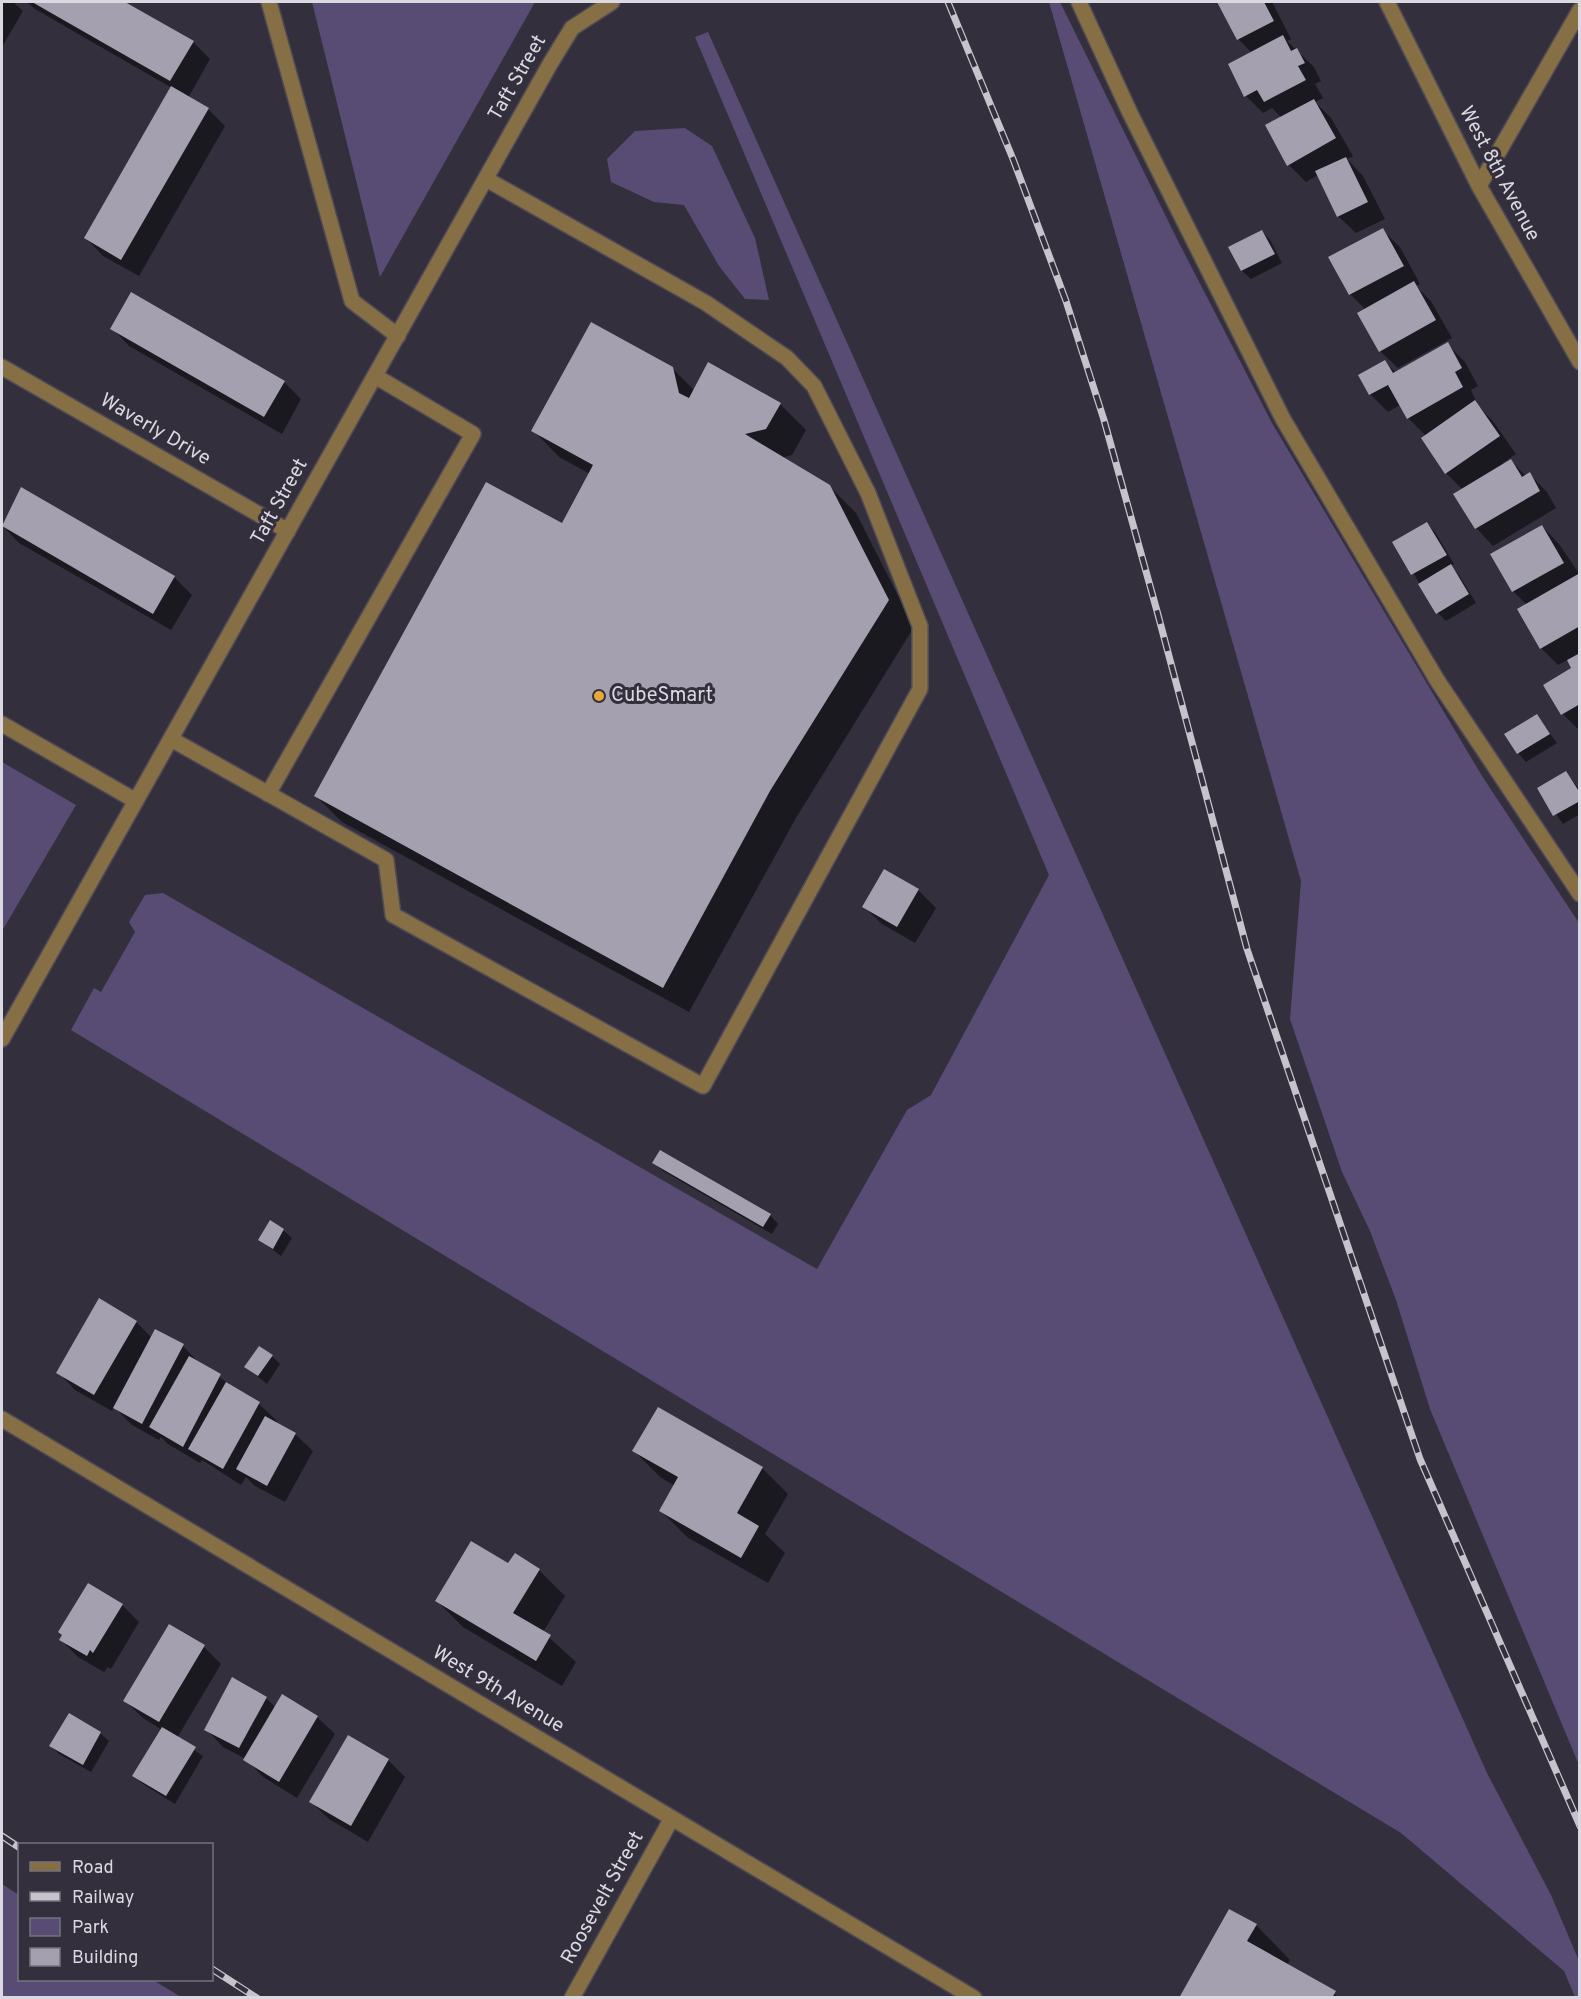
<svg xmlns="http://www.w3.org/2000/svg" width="1581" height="1999" font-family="Overpass,sans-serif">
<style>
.green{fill:#584c75}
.shadow{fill:#0007}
.building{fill:#a4a0b0}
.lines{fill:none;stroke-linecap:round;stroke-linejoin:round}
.minor-casing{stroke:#4e4a56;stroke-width:18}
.minor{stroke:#866e45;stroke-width:15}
.rail-casing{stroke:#c6c3cc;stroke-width:7}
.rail{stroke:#332f3c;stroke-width:4.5;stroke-dasharray:14;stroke-linecap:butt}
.poi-dot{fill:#e8ab37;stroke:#332f3c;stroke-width:2}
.labels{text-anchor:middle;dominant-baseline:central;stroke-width:6;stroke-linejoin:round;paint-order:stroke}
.street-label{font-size:20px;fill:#dad8e0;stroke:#332f3c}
.poi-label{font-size:20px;fill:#dad8e0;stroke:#332f3c;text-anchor:start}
</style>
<rect width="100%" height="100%" fill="#332f3c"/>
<path class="green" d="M 312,2 L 535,2 L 380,277 Z
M 1049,2 L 1060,2 L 1178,241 L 1272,423 L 1482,776 L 1579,923 L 1579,1765 L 1430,1409 L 1396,1300 L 1370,1231 L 1342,1172 L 1290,1019 L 1301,881 Z
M 708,32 L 1487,1773 L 1551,1895 L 1579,1961 L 1579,1997 L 1575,1997 L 1564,1971 L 1401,1833 L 71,1030 L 94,988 L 101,992 L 135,932 L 129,922 L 145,895 L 163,893 L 817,1269 L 907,1110 L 931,1095 L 1049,875 L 695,37 Z
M 685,128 L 712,146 L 755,238 L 769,300 L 745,299 L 719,266 L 684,205 L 654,202 L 611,182 L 607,159 L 635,131 Z
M 2,762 L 76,805 L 2,931 Z
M 2,1884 L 19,1895 L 20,1980 L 153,1980 L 181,1997 L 2,1997 Z"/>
<path class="shadow" d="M 2,2 L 13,2 L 23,11 L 2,47 Z
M 27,2 L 122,2 L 193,42 L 210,59 L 188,98 L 208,109 L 225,126 L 139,276 L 103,256 L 86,238 L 172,88 L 35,9 Z
M 1219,2 L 1272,2 L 1291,39 L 1287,41 L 1314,67 L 1321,81 L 1315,84 L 1323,98 L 1315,102 L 1331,118 L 1353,156 L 1347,159 L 1363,176 L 1385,219 L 1356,233 L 1338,216 L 1318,175 L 1306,182 L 1289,165 L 1282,118 L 1272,108 L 1263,113 L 1246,96 L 1252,53 L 1238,39 Z
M 1382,230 L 1400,247 L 1420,284 L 1416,286 L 1431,301 L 1452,338 L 1398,368 L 1380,351 L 1366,310 L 1350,294 Z
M 1262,231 L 1270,240 L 1282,263 L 1251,279 L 1242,271 L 1230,247 Z
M 112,328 L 284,382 L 301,399 L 282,434 L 129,346 Z
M 1447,344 L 1465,362 L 1478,386 L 1471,390 L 1478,406 L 1492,420 L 1516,454 L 1503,463 L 1505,465 L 1511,461 L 1526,476 L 1529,474 L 1547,492 L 1556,508 L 1493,546 L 1476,528 L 1463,490 L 1446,473 L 1426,436 L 1408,418 L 1400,405 L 1388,412 L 1370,394 L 1360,376 L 1385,362 L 1396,373 Z
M 672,368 L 694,390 L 780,404 L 806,430 L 792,455 L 781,458 L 829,486 L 856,513 L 914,627 L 796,818 L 689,1012 L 342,822 L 316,796 L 562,525 L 590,474 L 559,457 L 533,430 Z
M 22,490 L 174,577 L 192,595 L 171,630 L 19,543 L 2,525 Z
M 1427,524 L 1435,532 L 1454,564 L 1450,566 L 1459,575 L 1476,603 L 1446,621 L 1438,613 L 1394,542 Z
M 1542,526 L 1559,544 L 1580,575 L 1580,731 L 1563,714 L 1573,668 L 1568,660 L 1558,665 L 1541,648 L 1527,605 L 1513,591 Z
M 1537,716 L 1557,743 L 1526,762 L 1518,753 Z
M 1566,773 L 1580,790 L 1580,814 L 1563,824 L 1539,789 Z
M 918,890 L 936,908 L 915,943 L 882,924 L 864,907 Z
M 654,1163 L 770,1215 L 778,1224 L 772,1234 L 663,1171 Z
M 283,1230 L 292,1238 L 281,1256 L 260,1240 Z
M 136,1322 L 152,1338 L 155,1331 L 183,1346 L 200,1364 L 259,1404 L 277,1421 L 276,1423 L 295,1434 L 313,1451 L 285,1502 L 255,1486 L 246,1477 L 241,1485 L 202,1460 L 200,1463 L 168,1444 L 161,1437 L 159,1440 L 132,1425 L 114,1407 L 112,1411 L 75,1390 L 58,1372 Z
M 272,1356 L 280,1364 L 267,1384 L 246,1367 Z
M 634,1451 L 762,1468 L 788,1494 L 765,1534 L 785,1553 L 768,1583 L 687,1537 L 661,1511 L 675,1486 L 660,1477 Z
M 509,1565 L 539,1570 L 565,1596 L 543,1632 L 576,1662 L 562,1686 L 463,1627 L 437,1601 Z
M 122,1605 L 139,1622 L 111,1669 L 108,1667 L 104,1672 L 78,1657 L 61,1640 Z
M 204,1647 L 221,1664 L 177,1738 L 203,1756 L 175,1804 L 143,1784 L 134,1776 L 162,1730 L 143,1718 L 125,1701 Z
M 266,1698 L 276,1708 L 317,1717 L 335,1734 L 297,1798 L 263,1777 L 246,1759 L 223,1747 L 206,1729 Z
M 100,1733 L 109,1741 L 91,1772 L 59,1754 L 51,1746 Z
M 388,1760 L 405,1777 L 368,1842 L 329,1819 L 311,1802 Z
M 1256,1925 L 1290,1960 L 1287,1965 L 1340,1998 L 1181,1998 Z"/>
<path class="building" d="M 32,2 L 125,2 L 194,41 L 170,81 Z
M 1217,2 L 1264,2 L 1274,21 L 1237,40 Z
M 1283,35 L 1291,51 L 1297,48 L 1305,63 L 1298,66 L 1306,80 L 1264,102 L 1257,90 L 1244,97 L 1228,64 Z
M 171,86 L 209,108 L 121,260 L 84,238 Z
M 1314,99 L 1336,138 L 1287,166 L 1265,125 Z
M 1346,157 L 1368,202 L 1337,217 L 1315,171 Z
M 1383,228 L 1404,266 L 1349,295 L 1328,257 Z
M 1262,230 L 1275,254 L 1241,271 L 1228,247 Z
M 1414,281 L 1436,320 L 1379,352 L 1357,313 Z
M 131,292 L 285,381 L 264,417 L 110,329 Z
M 591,322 L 673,367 L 679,393 L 689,398 L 708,362 L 781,403 L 766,429 L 745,434 L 830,485 L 889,600 L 770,791 L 663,988 L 314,796 L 486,482 L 562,523 L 593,465 L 531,431 Z
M 1448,342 L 1462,368 L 1455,372 L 1463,387 L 1407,419 L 1388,385 L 1369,395 L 1358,375 L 1385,360 L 1393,373 Z
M 1475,400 L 1500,436 L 1445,474 L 1421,438 Z
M 1511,459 L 1522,477 L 1530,472 L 1540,491 L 1475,529 L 1453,494 Z
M 21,487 L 175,576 L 153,614 L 2,526 Z
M 1427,522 L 1447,555 L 1411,575 L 1392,542 Z
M 1542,525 L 1564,563 L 1512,592 L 1490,554 Z
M 1451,564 L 1469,594 L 1436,614 L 1418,584 Z
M 1580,573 L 1580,626 L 1540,649 L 1517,609 Z
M 1580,653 L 1580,704 L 1561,715 L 1543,685 L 1571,668 L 1567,660 Z
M 1537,714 L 1550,734 L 1517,754 L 1504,734 Z
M 1566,771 L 1580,793 L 1580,801 L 1553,816 L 1537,788 Z
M 884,869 L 919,889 L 897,927 L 862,907 Z
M 660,1150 L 771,1214 L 763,1227 L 652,1163 Z
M 270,1220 L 284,1229 L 273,1249 L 258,1240 Z
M 99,1298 L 137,1321 L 94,1395 L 56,1373 Z
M 155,1329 L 184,1344 L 142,1424 L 113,1408 Z
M 259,1346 L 273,1355 L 258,1376 L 244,1367 Z
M 189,1356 L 221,1374 L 183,1447 L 149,1427 Z
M 226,1382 L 260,1402 L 223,1469 L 188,1449 Z
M 658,1407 L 763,1467 L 737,1513 L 759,1526 L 741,1558 L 659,1511 L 678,1477 L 632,1451 Z
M 265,1416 L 296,1433 L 267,1486 L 236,1469 Z
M 471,1541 L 508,1563 L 515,1553 L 540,1569 L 513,1613 L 551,1635 L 536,1661 L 435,1601 Z
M 88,1583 L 123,1604 L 93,1653 L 90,1650 L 87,1656 L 59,1640 L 62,1635 L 58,1632 Z
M 169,1624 L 205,1645 L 159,1722 L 123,1701 Z
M 232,1677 L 267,1697 L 239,1748 L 204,1730 Z
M 282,1694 L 318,1716 L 279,1782 L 243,1760 Z
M 69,1713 L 101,1732 L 83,1765 L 49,1746 Z
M 162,1727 L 196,1747 L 166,1796 L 132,1776 Z
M 348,1735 L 389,1759 L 351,1826 L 309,1802 Z
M 1229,1909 L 1257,1924 L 1247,1941 L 1336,1991 L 1332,1998 L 1179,1998 Z"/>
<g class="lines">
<g class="minor-casing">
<path id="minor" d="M 269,2 L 352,301 L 398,336
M 1079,2 L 1130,113 L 1283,419 L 1437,680 L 1580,894
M 1387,2 L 1479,186 L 1580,362
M 1479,186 L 1580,10
M 2,367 L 288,531
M 2,724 L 136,801
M 171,739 L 386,860 L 393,915 L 703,1086 L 920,689 L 920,626 L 868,493 L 814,386 L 787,358 L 706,303 L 486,179
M 268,794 L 473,434 L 375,376
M 2,1039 L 550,64 L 572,28 L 612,2
M 2,1419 L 974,1998
M 572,1998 L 672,1818"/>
</g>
<use href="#minor" class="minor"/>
<g class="rail-casing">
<path id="rail" d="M 948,2 L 1013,159 L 1066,301 L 1104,420 L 1157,611 L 1247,949 L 1420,1459 L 1580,1826
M 2,1836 L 20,1848
M 212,1969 L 257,1998"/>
</g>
<use href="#rail" class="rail"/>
</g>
<circle class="poi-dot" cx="599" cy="696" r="6"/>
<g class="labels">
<g class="street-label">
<text transform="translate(518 78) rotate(-60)">Taft Street</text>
<text transform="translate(1499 174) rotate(62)">West 8th Avenue</text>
<text transform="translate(155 430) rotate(30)">Waverly Drive</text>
<text transform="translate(280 502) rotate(-61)">Taft Street</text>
<text transform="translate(498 1690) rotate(31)">West 9th Avenue</text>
<text transform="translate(603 1898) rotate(-61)">Roosevelt Street</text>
</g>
<g class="poi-label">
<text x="611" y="696">CubeSmart</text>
</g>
</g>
<rect width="1581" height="1999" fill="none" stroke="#dad8e0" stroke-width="6"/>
<rect x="18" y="1843" width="195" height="138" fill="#332f3c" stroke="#76737e" stroke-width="1.5"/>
<rect x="30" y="1862" width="30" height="9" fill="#866e45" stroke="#76737e" stroke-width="1.5"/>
<text x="72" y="1873" font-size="18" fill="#dad8e0">Road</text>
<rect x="30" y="1892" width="30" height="9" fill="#c6c3cc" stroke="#76737e" stroke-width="1.5"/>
<text x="72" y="1903" font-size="18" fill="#dad8e0">Railway</text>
<rect x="30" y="1918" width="30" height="18" fill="#584c75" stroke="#76737e" stroke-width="1.5"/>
<text x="72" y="1933" font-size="18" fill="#dad8e0">Park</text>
<rect x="30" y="1948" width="30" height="18" fill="#a4a0b0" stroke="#76737e" stroke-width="1.5"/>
<text x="72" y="1963" font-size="18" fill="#dad8e0">Building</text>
</svg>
